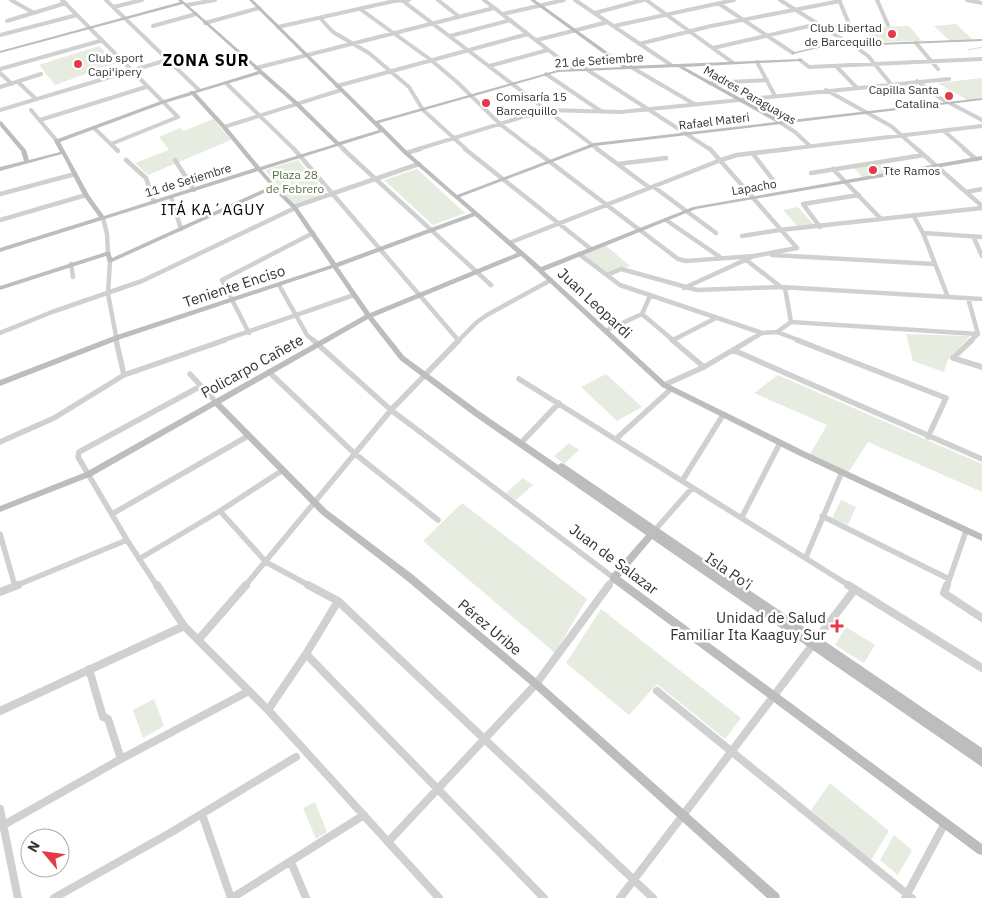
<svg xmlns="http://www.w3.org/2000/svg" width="982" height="898" font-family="'IBM Plex Sans',sans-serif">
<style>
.green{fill:#e6ecdf}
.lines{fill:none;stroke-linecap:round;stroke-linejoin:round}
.stream{stroke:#cfe2ee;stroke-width:1}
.street-far3{stroke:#d0d0d0;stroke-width:4}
.street-far2{stroke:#d0d0d0;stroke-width:4.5}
.street-far1{stroke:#d0d0d0;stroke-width:5.5}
.street{stroke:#d0d0d0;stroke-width:8}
.secondary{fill:#bdbdbd;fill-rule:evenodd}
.poi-dot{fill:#e63946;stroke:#fff;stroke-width:2}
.labels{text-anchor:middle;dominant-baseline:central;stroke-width:5;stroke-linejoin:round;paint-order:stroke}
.far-poi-label{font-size:12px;fill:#333;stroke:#fff;text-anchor:start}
.far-street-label{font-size:12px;fill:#333;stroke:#fff}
.far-park-label{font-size:12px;fill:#56703f;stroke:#fff}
.far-quarter-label{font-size:15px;letter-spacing:1px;fill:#000;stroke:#fff}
.street-label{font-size:15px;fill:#333;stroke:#fff}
.poi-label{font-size:15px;fill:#333;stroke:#fff;text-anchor:end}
.far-district-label{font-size:16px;font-weight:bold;letter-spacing:1px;fill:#000;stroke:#fff}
</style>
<rect width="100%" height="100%" fill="#fff"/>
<path class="green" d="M 956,24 L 973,40 L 950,41 L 934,26 Z
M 909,26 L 922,41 L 875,42 L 863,27 Z
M 99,46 L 116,63 L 55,85 L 39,65 Z
M 982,78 L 982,98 L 967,100 L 938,83 Z
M 213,119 L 231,140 L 148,175 L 135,163 L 169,150 L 159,137 L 180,128 L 184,131 Z
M 298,160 L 326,193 L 293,204 L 265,170 Z
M 882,164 L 892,172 L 863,178 L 854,168 Z
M 417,169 L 465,213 L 433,225 L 384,180 Z
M 798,207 L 814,225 L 799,228 L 783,210 Z
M 604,244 L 630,266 L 607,275 L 579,254 Z
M 906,334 L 970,336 L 947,361 L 944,372 L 913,361 Z
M 606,374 L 642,407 L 617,421 L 581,387 Z
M 778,375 L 982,464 L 982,492 L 868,442 L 848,473 L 810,454 L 827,425 L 754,393 Z
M 569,443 L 579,450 L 564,464 L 554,456 Z
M 523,478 L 533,485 L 516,500 L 506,493 Z
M 841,500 L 856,507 L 848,525 L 832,518 Z
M 462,503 L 587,599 L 555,653 L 423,541 Z
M 601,609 L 741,718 L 725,739 L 657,684 L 629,715 L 566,663 Z
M 846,627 L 875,645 L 864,663 L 835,645 Z
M 154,699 L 164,726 L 143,738 L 133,710 Z
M 830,783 L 889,831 L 871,860 L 811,810 Z
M 315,802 L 327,832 L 316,839 L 303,808 Z
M 894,835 L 912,850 L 898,875 L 880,860 Z"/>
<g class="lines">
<path class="stream" d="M 968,50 L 982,47"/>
<path class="street-far3" d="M 11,0 L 34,13
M 62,0 L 178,117 L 111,144
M 106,0 L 199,90
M 438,0 L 458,16
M 484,0 L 573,69
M 575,0 L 671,65
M 646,0 L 732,62
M 780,0 L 845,41
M 877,0 L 888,25
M 967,0 L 982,3
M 403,1 L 599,150
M 718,3 L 793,53
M 187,5 L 215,0
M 114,7 L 142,0
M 360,9 L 431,60 L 457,82 L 500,124 L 534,150
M 595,13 L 643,0
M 503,14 L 564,0
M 320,18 L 333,32 L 369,53 L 409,87 L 423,110 L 467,150
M 7,21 L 66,3
M 205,23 L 259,8
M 153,26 L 196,14
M 614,26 L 734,0
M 278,27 L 394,1 L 409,0
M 825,28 L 850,26 L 839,0
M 0,35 L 77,15
M 450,36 L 511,20
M 537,40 L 608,22
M 916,43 L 938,69
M 639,44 L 711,26 L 840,1
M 853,45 L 868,56 L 891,84
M 713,48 L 818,24
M 800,60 L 809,67 L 982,59
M 757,62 L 775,96
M 489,66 L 548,50
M 836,66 L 856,87
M 631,67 L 696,105
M 256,68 L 494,8
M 0,69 L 100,41
M 586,69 L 711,150
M 0,73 L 12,84
M 546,74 L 602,112
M 917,81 L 940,98 L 982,120
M 18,82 L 36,99
M 226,83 L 295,150
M 709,83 L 767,80
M 337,86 L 528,34
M 0,87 L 41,74
M 826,90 L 891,126 L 918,150
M 0,110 L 167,60
M 31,110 L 57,141
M 40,120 L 146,87
M 781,123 L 795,132 L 810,146
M 224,127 L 341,90
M 94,128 L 117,150
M 944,131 L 966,150
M 338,144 L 345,150
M 415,150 L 545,110 L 621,112 L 949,79
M 779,150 L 982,126"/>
<path class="street-far2" d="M 116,149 L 118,151
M 294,149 L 459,341
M 343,149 L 491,285
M 465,149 L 591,249
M 533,149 L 678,259 L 686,261 L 754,256
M 597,149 L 650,188
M 917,149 L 982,206
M 964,149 L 976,159
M 406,153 L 420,149
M 753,154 L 773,180
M 126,160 L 146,178 L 154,202
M 175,160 L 194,190
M 618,164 L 666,158
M 833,169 L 881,219
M 811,173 L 924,155
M 654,187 L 716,233
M 967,192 L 982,189
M 0,194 L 75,174
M 171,197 L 181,229
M 293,207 L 419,164
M 913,215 L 923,233 L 948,297
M 103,218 L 107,234 L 108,253
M 0,220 L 86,195
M 666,220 L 720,257
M 820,227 L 803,204 L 859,195
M 923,233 L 982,237
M 742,236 L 780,230 L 982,208
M 973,236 L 982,256
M 509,243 L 721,160 L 737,155 L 789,149
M 579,254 L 620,285 L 762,333 L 777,332 L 791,322
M 772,255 L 934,264
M 745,259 L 781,287
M 110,261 L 108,294 L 117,341
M 71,264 L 73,277
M 607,275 L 621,269 L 697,290 L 781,287 L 982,299
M 279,285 L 307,335 L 314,341
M 684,288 L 754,256 L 797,248 L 710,149
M 785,288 L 791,322
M 968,298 L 978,334 L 970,341
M 642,314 L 674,341
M 791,322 L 978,334
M 605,331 L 642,314 L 650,296
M 777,332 L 801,341
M 0,333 L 52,312 L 142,281 L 295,208
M 249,333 L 222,280 L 313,233
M 673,340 L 716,318
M 221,341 L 354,295
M 458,341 L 477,322 L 487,315 L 551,280
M 748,341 L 762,333"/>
<path class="street-far1" d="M 116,340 L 124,375
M 313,340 L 391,410 L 614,578 L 608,586
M 672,340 L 704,367
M 797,340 L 946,398 L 928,437
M 972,340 L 953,358 L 982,367
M 733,350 L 982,459
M 269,372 L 354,453 L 438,520
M 190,374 L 216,402
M 519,379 L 850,586
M 664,385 L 704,367 L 750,340
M 617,438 L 671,389
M 0,442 L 54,418 L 124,375 L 225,340
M 520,444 L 559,403
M 682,481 L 723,415
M 220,511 L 266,562 L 310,586
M 112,514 L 248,436
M 822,516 L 949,579
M 742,517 L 780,443
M 655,530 L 692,488
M 0,534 L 15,586
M 806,557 L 842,472
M 139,559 L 220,511 L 283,470
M 15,586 L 127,540
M 157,586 L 127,540 L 78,457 L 79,452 L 201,386
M 245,586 L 391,410 L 459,340
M 947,586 L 966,531"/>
<path class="street" d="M 157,585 L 184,626 L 268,710 L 439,898
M 308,585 L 338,601 L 653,898
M 848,585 L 982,668
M 947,585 L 944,593 L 982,618
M 0,592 L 18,585
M 199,639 L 246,585
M 306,654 L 544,898
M 89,669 L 103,717 L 108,719 L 121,759
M 657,691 L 912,898
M 268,710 L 306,654 L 338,601
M 0,711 L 184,626
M 0,809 L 18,898
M 202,814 L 231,898
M 0,827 L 121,759 L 249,691
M 388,842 L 536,684 L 609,585
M 291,862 L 306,898
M 54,898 L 170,833 L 296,757
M 232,898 L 364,815
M 620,898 L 855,589
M 905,898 L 945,823"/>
<path class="secondary" d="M 178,0 L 182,0 L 298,102 L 339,142 L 379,130 L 249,0 L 253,0 L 376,121 L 558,70 L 622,67 L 530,0 L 535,0 L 627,66 L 802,59 L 802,61 L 800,61 L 684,67 L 782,121 L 982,98 L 982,100 L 595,146 L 460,197 L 541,267 L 693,207 L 982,156 L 982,160 L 696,209 L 544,271 L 666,383 L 806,452 L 982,534 L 982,541 L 800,456 L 662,387 L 521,256 L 373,317 L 404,356 L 479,411 L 558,465 L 561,463 L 564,464 L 982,748 L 982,767 L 652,539 L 620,577 L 982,844 L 982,855 L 978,854 L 611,581 L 610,578 L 611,575 L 646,535 L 473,415 L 400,360 L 368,319 L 221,403 L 327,510 L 412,574 L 539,681 L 779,894 L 780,898 L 767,898 L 533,687 L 406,580 L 321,514 L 215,406 L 92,476 L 0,512 L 0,506 L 86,472 L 365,315 L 333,268 L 118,340 L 0,386 L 0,380 L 114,336 L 331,265 L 293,209 L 273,189 L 112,262 L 108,262 L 106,256 L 0,290 L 0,286 L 106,252 L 110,252 L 112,258 L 271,186 L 258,171 L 0,252 L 0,248 L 99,217 L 83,195 L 62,154 L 0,171 L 0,167 L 24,161 L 21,151 L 0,126 L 0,121 L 2,122 L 26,150 L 29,160 L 60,152 L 54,141 L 55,140 L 161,101 L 190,92 L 190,91 L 194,91 L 258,71 L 183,4 L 0,53 L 0,51 L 180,2 ZM 678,67 L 776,122 L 594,143 L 457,195 L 408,152 L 379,123 L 558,72 ZM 260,74 L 294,104 L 335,144 L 260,167 L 226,126 L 196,93 ZM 192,95 L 222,128 L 255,168 L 104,216 L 89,195 L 60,142 L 165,103 ZM 382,132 L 404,154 L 472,213 L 336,263 L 297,207 L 276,186 L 262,170 ZM 475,216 L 517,253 L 370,313 L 338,267 Z
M 982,39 L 982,41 L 853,46 L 844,42 L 793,54 L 791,53 L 845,40 L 854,44 Z"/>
</g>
<g class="poi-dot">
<circle cx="892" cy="34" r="5"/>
<circle cx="78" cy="64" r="5"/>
<circle cx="949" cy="96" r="5"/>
<circle cx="486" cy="103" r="5"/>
<circle cx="873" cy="170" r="5"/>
<path d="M834.5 618.5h5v5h5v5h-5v5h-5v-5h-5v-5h5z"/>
</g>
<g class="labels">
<g class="far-poi-label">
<text x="882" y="27" text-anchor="end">Club Libertad<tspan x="882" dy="14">de Barcequillo</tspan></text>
<text x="88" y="57">Club sport<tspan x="88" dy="14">Capi'ipery</tspan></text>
<text x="939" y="89" text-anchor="end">Capilla Santa<tspan x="939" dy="14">Catalina</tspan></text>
<text x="496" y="96">Comisaría 15<tspan x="496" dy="14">Barcequillo</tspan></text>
<text x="883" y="170">Tte Ramos</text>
</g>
<g class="far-street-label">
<text transform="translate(599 60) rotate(-4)">21 de Setiembre</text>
<text transform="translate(750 95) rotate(30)">Madres Paraguayas</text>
<text transform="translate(714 121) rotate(-7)">Rafael Materi</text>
<text transform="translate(188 180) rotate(-17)">11 de Setiembre</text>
<text transform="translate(754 187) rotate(-10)">Lapacho</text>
</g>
<g class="far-park-label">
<text x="295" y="174">Plaza 28<tspan x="295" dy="14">de Febrero</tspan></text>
</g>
<g class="far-quarter-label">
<text x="213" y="209">ITÁ KA´AGUY</text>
</g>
<g class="street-label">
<text transform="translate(234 286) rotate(-18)">Teniente Enciso</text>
<text transform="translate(595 303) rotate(43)">Juan Leopardi</text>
<text transform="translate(252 366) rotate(-29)">Policarpo Cañete</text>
<text transform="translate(614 559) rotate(37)">Juan de Salazar</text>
<text transform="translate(729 571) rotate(35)">Isla Po'i</text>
<text transform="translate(490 627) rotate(40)">Pérez Uribe</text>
</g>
<g class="poi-label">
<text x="826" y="617">Unidad de Salud<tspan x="826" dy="17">Familiar Ita Kaaguy Sur</tspan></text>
</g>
<g class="far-district-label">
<text x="206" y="60">ZONA SUR</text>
</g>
</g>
<g transform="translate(45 853) rotate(299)"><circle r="24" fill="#ffffff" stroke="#adadad"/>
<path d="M0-4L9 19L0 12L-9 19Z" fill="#e63946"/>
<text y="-8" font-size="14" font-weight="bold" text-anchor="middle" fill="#333333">N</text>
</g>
</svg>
